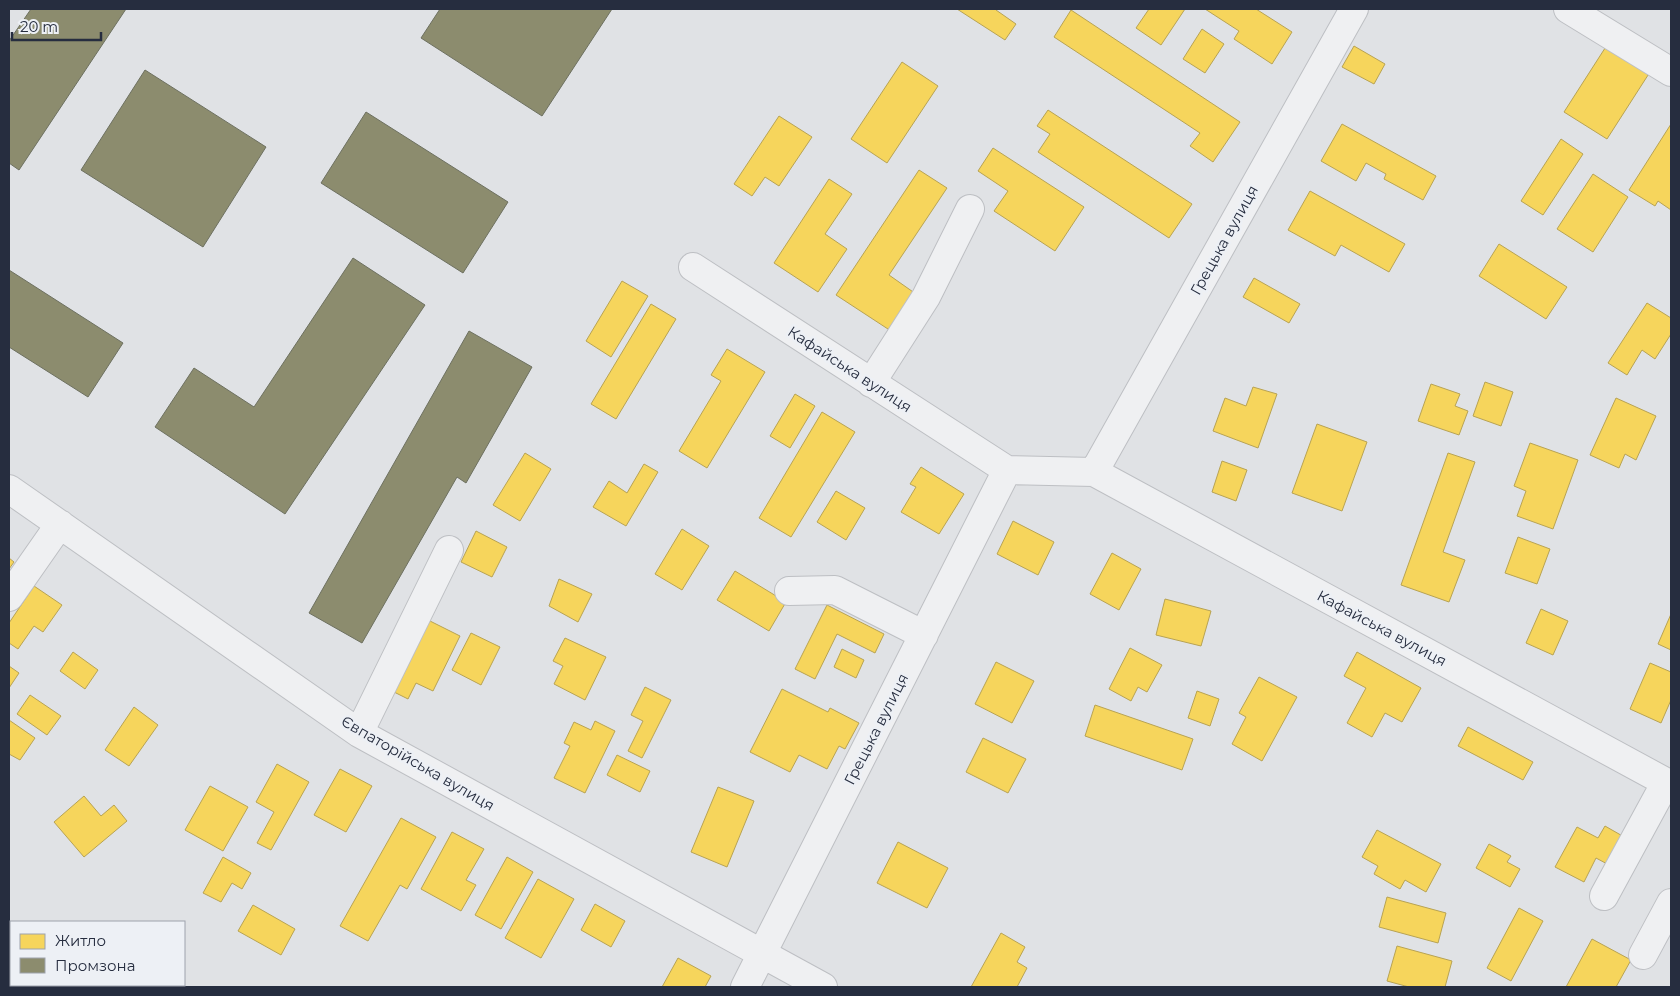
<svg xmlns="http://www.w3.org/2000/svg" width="1680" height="996" font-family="Montserrat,sans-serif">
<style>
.homes{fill:#f6d55c;stroke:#b8a353}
.industry{fill:#8c8c6e;stroke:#6d7060}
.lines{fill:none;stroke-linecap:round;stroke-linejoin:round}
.minor-casing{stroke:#bdbfc3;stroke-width:30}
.minor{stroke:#eff0f2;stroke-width:28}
.labels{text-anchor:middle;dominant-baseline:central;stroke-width:5;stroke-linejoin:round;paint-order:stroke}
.street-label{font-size:15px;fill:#262d3f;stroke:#edf0f5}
</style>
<rect width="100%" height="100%" fill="#e0e2e5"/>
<path class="homes" d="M 957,9 L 997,9 L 996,10 L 1016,24 L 1005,40 Z
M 1149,9 L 1185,9 L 1161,45 L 1136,28 Z
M 1205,9 L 1256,9 L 1292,32 L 1272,64 L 1234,39 L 1239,31 Z
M 1071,10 L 1240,122 L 1213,162 L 1190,146 L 1200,133 L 1054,37 Z
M 1202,29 L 1224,44 L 1205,73 L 1183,59 Z
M 1607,45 L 1650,72 L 1607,139 L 1564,112 Z
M 1354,46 L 1385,64 L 1374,84 L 1342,67 Z
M 902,62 L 938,86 L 887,163 L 851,139 Z
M 1048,110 L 1192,204 L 1169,238 L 1038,152 L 1050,134 L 1037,126 Z
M 779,116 L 812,137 L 779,186 L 765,177 L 752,196 L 734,184 Z
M 1342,124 L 1436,176 L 1423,200 L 1384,179 L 1386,174 L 1366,163 L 1356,181 L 1321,161 Z
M 1671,124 L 1671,210 L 1658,201 L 1655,206 L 1629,190 Z
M 1561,139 L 1583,154 L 1543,215 L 1521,201 Z
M 993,148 L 1084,207 L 1055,251 L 994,211 L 1008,191 L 978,171 Z
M 919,170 L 947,188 L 889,275 L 916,294 L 891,331 L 836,295 Z
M 1593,174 L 1628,197 L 1593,252 L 1557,229 Z
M 829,179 L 852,194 L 825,234 L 847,249 L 818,292 L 774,263 Z
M 1310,191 L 1405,244 L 1389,272 L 1341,245 L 1335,256 L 1288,230 Z
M 1499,244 L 1567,287 L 1546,319 L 1479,276 Z
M 1254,278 L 1300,304 L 1289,323 L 1243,297 Z
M 622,281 L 648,296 L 611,357 L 586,341 Z
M 1647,303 L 1671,318 L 1671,334 L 1655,359 L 1642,350 L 1627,375 L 1608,363 Z
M 651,304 L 676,319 L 616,419 L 591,404 Z
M 727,349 L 765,372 L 707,468 L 679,451 L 721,381 L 711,375 Z
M 1485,382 L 1513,392 L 1501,426 L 1473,416 Z
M 1431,384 L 1460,394 L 1455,406 L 1468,411 L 1459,435 L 1418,421 Z
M 1253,387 L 1277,394 L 1258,448 L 1213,431 L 1225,398 L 1246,406 Z
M 795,394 L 815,406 L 790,448 L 770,436 Z
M 1616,398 L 1656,416 L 1636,460 L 1625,454 L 1619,468 L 1590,455 Z
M 822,412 L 855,432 L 791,537 L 759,518 Z
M 1317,424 L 1367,442 L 1342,511 L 1292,493 Z
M 1530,443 L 1578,460 L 1553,529 L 1517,516 L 1526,491 L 1514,486 Z
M 525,453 L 551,469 L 520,521 L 493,505 Z
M 1448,453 L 1475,462 L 1443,552 L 1465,560 L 1449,602 L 1401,585 Z
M 1222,461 L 1247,470 L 1236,501 L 1212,492 Z
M 644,464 L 658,472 L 626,526 L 593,507 L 609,481 L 627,493 Z
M 921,467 L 964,494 L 939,534 L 901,512 L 916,487 L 910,484 Z
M 836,491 L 865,508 L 846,540 L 817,522 Z
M 1013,521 L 1054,542 L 1038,575 L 997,554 Z
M 682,529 L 709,546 L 682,590 L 655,574 Z
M 476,531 L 507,547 L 492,577 L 461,562 Z
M 1518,537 L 1550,549 L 1537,584 L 1505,573 Z
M 1112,553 L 1141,569 L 1119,610 L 1090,594 Z
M 9,558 L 14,562 L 9,569 Z
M 735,571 L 786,602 L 769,631 L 717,600 Z
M 559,579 L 592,594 L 578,622 L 549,606 Z
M 34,586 L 62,605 L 43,632 L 34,626 L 18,649 L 9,643 L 9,623 Z
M 1165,599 L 1211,611 L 1201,646 L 1156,635 Z
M 827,605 L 884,634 L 875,653 L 837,634 L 815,679 L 795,669 Z
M 1541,609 L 1568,621 L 1553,655 L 1526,643 Z
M 1671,614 L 1671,650 L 1658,644 Z
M 424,618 L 460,636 L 433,691 L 416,683 L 408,699 L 388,689 Z
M 471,633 L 500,647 L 481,685 L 452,670 Z
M 565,638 L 606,657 L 585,700 L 554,684 L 563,666 L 553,661 Z
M 1130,648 L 1162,665 L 1147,692 L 1138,687 L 1131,701 L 1109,689 Z
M 842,649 L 864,660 L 856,678 L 834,667 Z
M 73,652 L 98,670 L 85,689 L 60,671 Z
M 1357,652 L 1421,688 L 1402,722 L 1385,713 L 1372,737 L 1347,723 L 1366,688 L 1344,676 Z
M 996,662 L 1034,681 L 1012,723 L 975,704 Z
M 1650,663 L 1671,672 L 1671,700 L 1661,723 L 1630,709 Z
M 9,666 L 19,673 L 9,688 Z
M 1259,677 L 1297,697 L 1262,761 L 1232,744 L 1246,717 L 1239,713 Z
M 645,687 L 671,700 L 642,758 L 628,751 L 643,721 L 631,715 Z
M 782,689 L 828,712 L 830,708 L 859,723 L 845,749 L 839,746 L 827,769 L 799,755 L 790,772 L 750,752 Z
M 1197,691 L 1219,699 L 1210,726 L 1188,718 Z
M 30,695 L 61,716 L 47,735 L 17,714 Z
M 1095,705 L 1193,739 L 1182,770 L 1085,736 Z
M 134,707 L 158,725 L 129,766 L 105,750 Z
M 9,720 L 35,738 L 20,760 L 9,754 Z
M 595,721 L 615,731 L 585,793 L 554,778 L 570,746 L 564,743 L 574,722 L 591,730 Z
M 1468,727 L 1533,762 L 1523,780 L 1458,746 Z
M 983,738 L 1026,759 L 1008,793 L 966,772 Z
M 617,755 L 650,771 L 640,792 L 607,775 Z
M 277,764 L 309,782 L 271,850 L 257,843 L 274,812 L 256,802 Z
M 340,769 L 372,786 L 346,832 L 314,815 Z
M 210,786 L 248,807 L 223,851 L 185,830 Z
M 718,787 L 754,801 L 727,867 L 691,852 Z
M 84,796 L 101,816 L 114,805 L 127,821 L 84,857 L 54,822 Z
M 401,818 L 436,837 L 407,889 L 400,885 L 368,941 L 340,926 Z
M 1605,826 L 1626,838 L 1611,866 L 1596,858 L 1584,882 L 1555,867 L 1577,827 L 1598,838 Z
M 1377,830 L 1441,864 L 1426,892 L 1405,880 L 1400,889 L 1374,874 L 1378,866 L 1362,857 Z
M 452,832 L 484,849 L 466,880 L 476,885 L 461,911 L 421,889 Z
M 898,842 L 948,868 L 927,908 L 877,883 Z
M 1489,844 L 1511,856 L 1507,862 L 1520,869 L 1510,887 L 1476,868 Z
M 223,857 L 251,873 L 242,889 L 232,883 L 221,902 L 203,893 Z
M 507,857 L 533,872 L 501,929 L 475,915 Z
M 538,879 L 574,899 L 541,958 L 505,938 Z
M 1387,897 L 1446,913 L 1438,943 L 1379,927 Z
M 595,904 L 625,921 L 611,947 L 581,930 Z
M 253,905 L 295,929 L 281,955 L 238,931 Z
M 1519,908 L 1543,921 L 1511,981 L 1487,968 Z
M 1001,933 L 1025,947 L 1017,962 L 1027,968 L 1017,987 L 971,987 Z
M 1592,939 L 1631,960 L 1616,987 L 1566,987 Z
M 1397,946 L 1452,961 L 1445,987 L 1409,987 L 1387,981 Z
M 678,958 L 711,976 L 705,987 L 662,987 Z"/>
<path class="industry" d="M 31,9 L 126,9 L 19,170 L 9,163 L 9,41 Z
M 440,9 L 612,9 L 542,116 L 421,38 Z
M 145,70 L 266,147 L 203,247 L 81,170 Z
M 366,112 L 508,202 L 463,273 L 321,183 Z
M 353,258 L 425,305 L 285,514 L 155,427 L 194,368 L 254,407 Z
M 9,270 L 123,343 L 88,397 L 9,347 Z
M 469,331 L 532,367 L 466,483 L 457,477 L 362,643 L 309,613 Z"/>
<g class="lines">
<g class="minor-casing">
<path id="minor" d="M 1568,9 L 1671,72
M 693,267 L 1007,470
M 871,383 L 926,297 L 970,209
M 1007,470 L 1094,472 L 1671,785
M 1094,472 L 1354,9
M 9,489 L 359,733 L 823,987
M 789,591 L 835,590 L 924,635
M 9,597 L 60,524
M 359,733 L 449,550
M 1604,896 L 1666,782
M 1643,955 L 1671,903
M 745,987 L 1007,470"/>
</g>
<use href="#minor" class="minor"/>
</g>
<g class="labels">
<g class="street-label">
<text transform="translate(1224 240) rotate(-61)">Грецька вулиця</text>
<text transform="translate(850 369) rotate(33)">Кафайська вулиця</text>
<text transform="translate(1382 628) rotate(28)">Кафайська вулиця</text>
<text transform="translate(876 729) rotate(-63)">Грецька вулиця</text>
<text transform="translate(418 763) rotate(30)">Євпаторійська вулиця</text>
</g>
</g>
<rect width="1680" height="996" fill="none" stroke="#262d3f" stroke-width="20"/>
<rect x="10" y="921" width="175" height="65" fill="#edf0f5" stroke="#9da2ac"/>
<rect x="20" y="934" width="25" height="15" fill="#f6d55c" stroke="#9da2ac"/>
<text x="55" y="946" font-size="15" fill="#262d3f">Житло</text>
<rect x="20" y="958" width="25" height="15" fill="#8c8c6e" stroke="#9da2ac"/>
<text x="55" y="971" font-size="15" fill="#262d3f">Промзона</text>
<path d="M12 32v8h89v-8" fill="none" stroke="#262d3f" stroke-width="2.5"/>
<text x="20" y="32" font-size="15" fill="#262d3f" stroke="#edf0f5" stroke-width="4" paint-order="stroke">20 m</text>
</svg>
